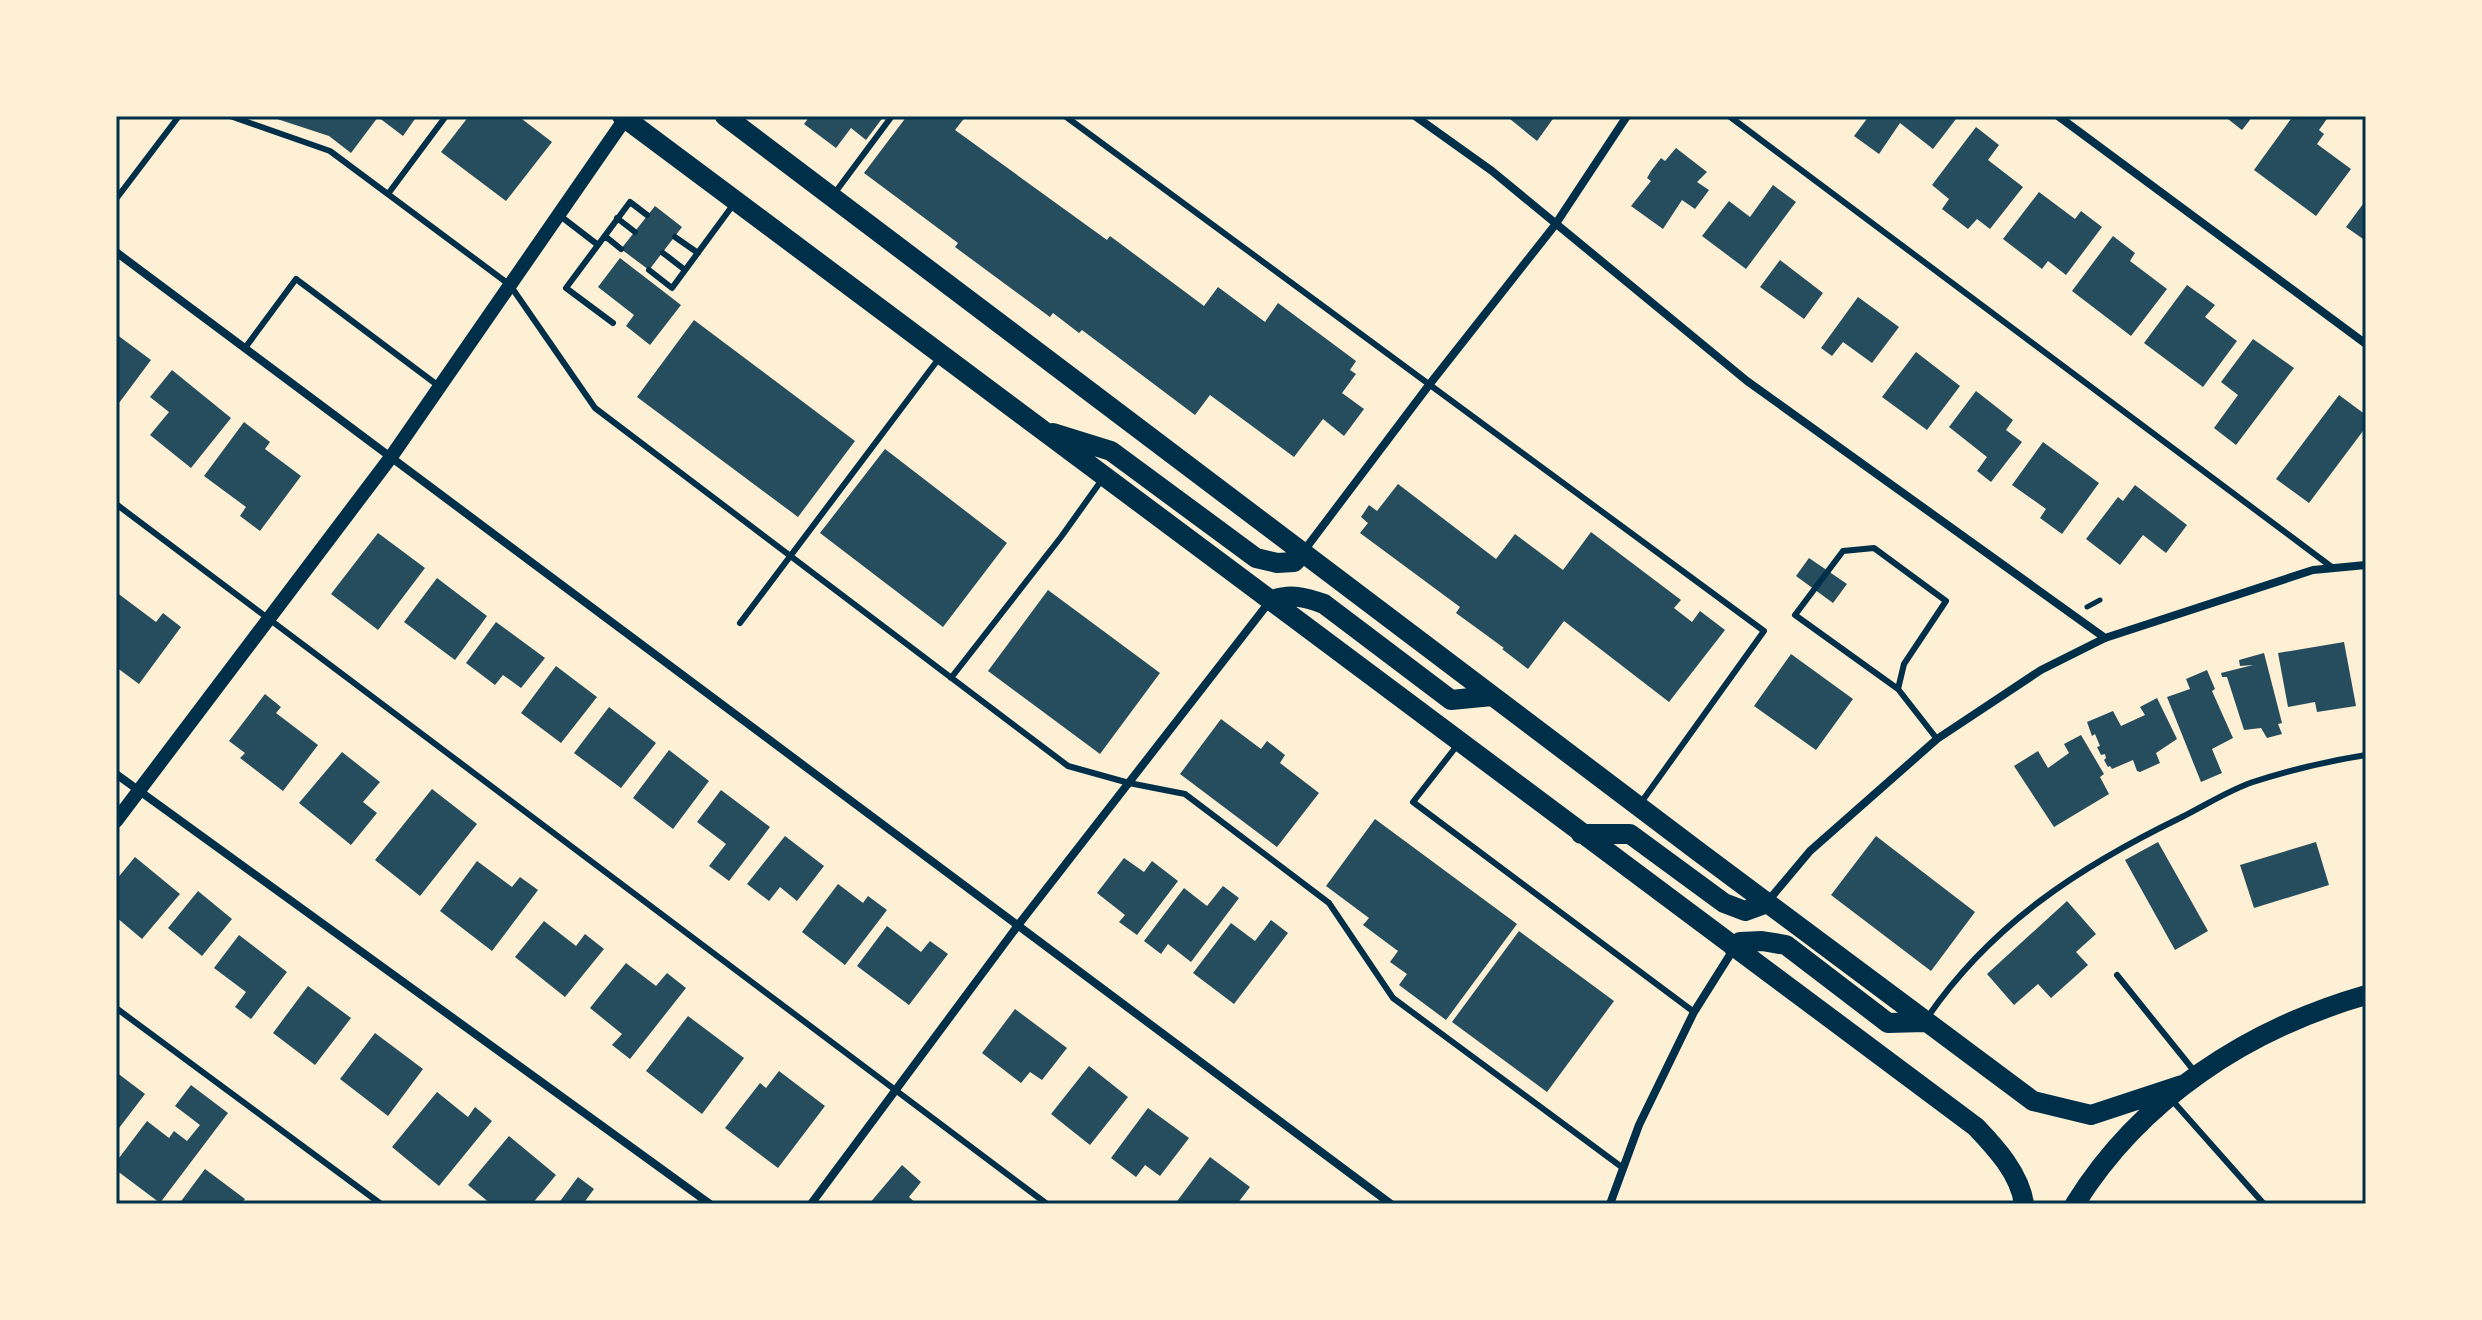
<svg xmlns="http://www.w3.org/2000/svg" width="2482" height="1320" font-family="'Open Sans',sans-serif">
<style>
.building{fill:#264d5e}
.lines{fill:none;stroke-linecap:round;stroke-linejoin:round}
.path{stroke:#003049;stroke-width:5}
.service{stroke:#003049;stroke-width:6}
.minor{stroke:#003049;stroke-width:8}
.tertiary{stroke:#003049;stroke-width:14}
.trunk{stroke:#003049;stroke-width:20}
.neatline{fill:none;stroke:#003049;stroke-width:3}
</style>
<rect width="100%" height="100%" fill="#fdf0d5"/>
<path class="building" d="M 268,116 L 417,116 L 403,136 L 378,117 L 351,153 L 329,136 Z
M 469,116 L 518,116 L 552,142 L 506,201 L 441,152 Z
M 810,116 L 884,116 L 866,140 L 851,128 L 836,148 L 804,124 Z
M 907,116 L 966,116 L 955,130 L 1107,240 L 1110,236 L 1204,306 L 1218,287 L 1265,322 L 1278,303 L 1356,361 L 1350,370 L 1356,374 L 1342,393 L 1364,409 L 1344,436 L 1323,419 L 1294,457 L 1210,395 L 1195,415 L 1082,330 L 1079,333 L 1053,313 L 1050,317 L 955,247 L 958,243 L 864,173 Z
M 1512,116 L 1555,116 L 1537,141 L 1510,119 Z
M 1869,116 L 1952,116 L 1956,119 L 1933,149 L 1900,123 L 1879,154 L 1854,136 Z
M 2224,116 L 2253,116 L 2242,130 Z
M 2293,116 L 2329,116 L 2319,130 L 2324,134 L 2317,144 L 2351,169 L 2316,216 L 2254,170 Z
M 1976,127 L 1999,145 L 1988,160 L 2023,187 L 1990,229 L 1977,219 L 1968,229 L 1942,209 L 1949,199 L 1932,185 Z
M 1676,148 L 1707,172 L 1697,182 L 1709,190 L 1695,209 L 1682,200 L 1663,229 L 1631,206 L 1651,181 L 1647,178 L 1651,171 L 1661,158 L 1665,161 Z
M 1773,185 L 1796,202 L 1746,269 L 1702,236 L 1729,201 L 1750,217 Z
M 2039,192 L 2075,219 L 2081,211 L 2102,227 L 2066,275 L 2048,261 L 2042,269 L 2003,239 Z
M 2366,200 L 2366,241 L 2346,227 Z
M 655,206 L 682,227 L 649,270 L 621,249 Z
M 2113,236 L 2135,253 L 2130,261 L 2167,289 L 2131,336 L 2072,291 Z
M 620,258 L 681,305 L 650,345 L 626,326 L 634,315 L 598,287 Z
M 1780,260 L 1823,293 L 1804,319 L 1760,287 Z
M 2187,285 L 2215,305 L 2205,317 L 2237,341 L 2203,387 L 2144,343 Z
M 1858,297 L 1899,327 L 1872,363 L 1843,342 L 1832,356 L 1821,348 Z
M 694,320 L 855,441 L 798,517 L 637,397 Z
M 116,334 L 151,360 L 116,407 Z
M 2253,339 L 2294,368 L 2236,445 L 2214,428 L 2238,395 L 2221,382 Z
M 1916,352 L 1960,386 L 1927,430 L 1882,397 Z
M 172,370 L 231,418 L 191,468 L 150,435 L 169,412 L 150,397 Z
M 1976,391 L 2013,420 L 2006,430 L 2022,442 L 1991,482 L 1977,471 L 1987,457 L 1949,427 Z
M 2339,395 L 2366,415 L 2366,427 L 2309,503 L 2276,479 Z
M 244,422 L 270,442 L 265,449 L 301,476 L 260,531 L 240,516 L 246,507 L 204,476 Z
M 2043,442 L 2099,483 L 2062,534 L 2040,518 L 2046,509 L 2012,485 Z
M 885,449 L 1007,543 L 943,627 L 820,533 Z
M 1398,484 L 1496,559 L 1515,534 L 1563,570 L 1591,532 L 1681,600 L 1674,608 L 1692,622 L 1700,611 L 1725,630 L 1669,702 L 1564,621 L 1528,669 L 1502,649 L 1504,648 L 1456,613 L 1460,607 L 1360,533 L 1368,523 L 1361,517 L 1369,505 L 1377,511 Z
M 2135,485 L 2187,525 L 2166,553 L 2143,535 L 2120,565 L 2086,539 L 2118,497 L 2123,501 Z
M 378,533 L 425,568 L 378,630 L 331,594 Z
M 1809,558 L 1847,584 L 1833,603 L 1796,576 Z
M 437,578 L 487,616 L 455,660 L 404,622 Z
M 1048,590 L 1160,673 L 1100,754 L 988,671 Z
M 116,592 L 156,622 L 163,613 L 181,627 L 139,684 L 116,667 Z
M 496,622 L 545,658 L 521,688 L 503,675 L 495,685 L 466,663 Z
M 2344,642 L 2356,706 L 2317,712 L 2315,702 L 2288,707 L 2278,653 Z
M 2264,653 L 2282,723 L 2278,724 L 2282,734 L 2267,738 L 2261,728 L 2244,730 L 2227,677 L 2222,677 L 2221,673 L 2253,665 L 2240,666 L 2239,660 Z
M 1791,654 L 1853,699 L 1816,750 L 1754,706 Z
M 556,666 L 597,697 L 561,743 L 521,713 Z
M 2207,670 L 2215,689 L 2212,691 L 2233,738 L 2212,749 L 2222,773 L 2201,782 L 2167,697 L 2190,689 L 2186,679 Z
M 265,694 L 281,707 L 276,713 L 318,745 L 283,791 L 240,758 L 245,753 L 229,741 Z
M 2157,698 L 2177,739 L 2156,753 L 2160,763 L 2140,772 L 2137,771 L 2133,760 L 2112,769 L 2110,766 L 2108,767 L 2104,760 L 2106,758 L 2105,754 L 2101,755 L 2097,747 L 2100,746 L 2095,734 L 2092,736 L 2087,722 L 2113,711 L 2121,726 L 2145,715 L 2140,707 Z
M 609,707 L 656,743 L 621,788 L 574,753 Z
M 1221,719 L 1261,749 L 1267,741 L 1285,755 L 1280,763 L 1319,793 L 1277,847 L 1180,774 Z
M 2081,735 L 2104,774 L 2100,777 L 2109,794 L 2054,827 L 2014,766 L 2038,751 L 2048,768 L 2069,753 L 2064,744 Z
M 669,750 L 709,781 L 673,829 L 633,798 Z
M 342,752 L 380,782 L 363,802 L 377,813 L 351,845 L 299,803 Z
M 432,789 L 477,824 L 420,896 L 375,860 Z
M 721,790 L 770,827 L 729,881 L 709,866 L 726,844 L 697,822 Z
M 1375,819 L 1517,924 L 1446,1020 L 1399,985 L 1407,974 L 1390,962 L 1398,951 L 1363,925 L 1369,918 L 1326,886 Z
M 785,836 L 824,866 L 797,901 L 780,887 L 769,901 L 747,884 Z
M 1876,836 L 1975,912 L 1931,971 L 1831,895 Z
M 2158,842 L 2208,931 L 2175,950 L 2125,860 Z
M 2316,842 L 2329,885 L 2254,908 L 2240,865 Z
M 135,857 L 180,894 L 142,939 L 116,917 L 116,880 Z
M 1124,858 L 1144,872 L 1152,861 L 1178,881 L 1137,935 L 1119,922 L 1125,915 L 1097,893 Z
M 477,861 L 512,887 L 520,877 L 538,890 L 492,951 L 440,911 Z
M 838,884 L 863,903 L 868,896 L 887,910 L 845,965 L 802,932 Z
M 1223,886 L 1239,898 L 1191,962 L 1168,944 L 1161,954 L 1144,941 L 1184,888 L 1207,906 Z
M 198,891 L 232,919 L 202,956 L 168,928 Z
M 2067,901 L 2096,934 L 2076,952 L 2088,965 L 2051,998 L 2038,984 L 2014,1005 L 1987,974 Z
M 1271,920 L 1288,933 L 1234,1004 L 1193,973 L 1231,923 L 1255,941 Z
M 544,921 L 576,946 L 585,934 L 604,949 L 565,997 L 515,957 Z
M 887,926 L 921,952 L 930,941 L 948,954 L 909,1005 L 857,966 Z
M 1519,931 L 1614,1001 L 1547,1092 L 1452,1022 Z
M 239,935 L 287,972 L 251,1019 L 235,1007 L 246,992 L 214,968 Z
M 626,963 L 656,986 L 667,973 L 686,988 L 630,1059 L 612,1045 L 622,1034 L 590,1008 Z
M 308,986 L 351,1018 L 315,1065 L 273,1033 Z
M 1015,1009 L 1067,1048 L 1042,1080 L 1030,1072 L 1021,1083 L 982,1053 Z
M 688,1016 L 744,1058 L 702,1114 L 646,1071 Z
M 375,1033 L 423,1069 L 388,1116 L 340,1079 Z
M 1089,1066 L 1128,1097 L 1090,1145 L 1051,1114 Z
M 779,1071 L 825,1106 L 778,1168 L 725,1128 L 760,1083 L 766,1088 Z
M 116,1072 L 145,1094 L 116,1132 Z
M 191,1085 L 228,1113 L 160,1203 L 116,1170 L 116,1162 L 147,1121 L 169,1138 L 174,1131 L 187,1141 L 200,1125 L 175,1106 Z
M 437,1092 L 468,1117 L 475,1107 L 492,1121 L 439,1186 L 392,1147 Z
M 1148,1108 L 1189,1138 L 1160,1176 L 1145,1165 L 1136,1177 L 1111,1158 Z
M 509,1136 L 556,1175 L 532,1204 L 491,1204 L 468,1185 Z
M 1210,1157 L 1250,1187 L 1237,1204 L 1175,1204 Z
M 902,1165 L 921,1182 L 909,1197 L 917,1204 L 869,1204 Z
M 205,1169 L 245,1199 L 241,1204 L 179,1204 Z
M 578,1177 L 594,1189 L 583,1204 L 558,1204 Z"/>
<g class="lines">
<path class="path" d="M 2087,607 L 2100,600"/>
<path class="service" d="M 230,116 L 330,151 L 510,285 L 595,408 L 1068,766 L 1129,783 L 1185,794 L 1329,903 L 1393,998 L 1623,1168
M 1065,116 L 1764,631 L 1640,804
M 1729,116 L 2333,568
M 388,194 L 446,116
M 834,194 L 892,116
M 116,199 L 179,116
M 559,215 L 598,245 L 566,288 L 613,323
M 617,218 L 635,232
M 605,236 L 621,249
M 675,237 L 698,253
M 598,245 L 630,202 L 647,215
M 663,253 L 685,270
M 649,270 L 672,288 L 733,205
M 245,348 L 296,279 L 440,387
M 116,504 L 1047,1204
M 740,623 L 940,357
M 951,678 L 1061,537 L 1101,481
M 1898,689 L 1795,615 L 1843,551 L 1874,548 L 1946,601 L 1904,664 L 1898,689 L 1937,739
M 1459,743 L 1413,802 L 1694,1012
M 2117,975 L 2195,1072
M 116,1008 L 381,1204
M 1927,1018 C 1992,923 2081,866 2182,817 C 2206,805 2229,790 2253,782 C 2290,770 2328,761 2366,755
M 2171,1099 L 2264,1204"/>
<path class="minor" d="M 1415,116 L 1492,171 L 1747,381 L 2105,638
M 2058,116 L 2366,344
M 116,252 L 1391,1204
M 1303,552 L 1429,385 L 1555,225 L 1627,116
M 116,774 L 710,1204
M 1768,901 L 1810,851 L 1937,739 L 2041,670 L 2105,638 L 2313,570 L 2366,565
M 811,1204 L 1019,924 L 1270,601
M 1610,1204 L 1639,1125 L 1694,1012 L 1733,950"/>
<path class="tertiary" d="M 116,821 L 391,457 L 627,116"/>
<path class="trunk" d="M 622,116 L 1976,1127 C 1996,1148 2020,1174 2024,1204
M 725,116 L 1699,852 L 2033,1101 L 2091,1115 L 2182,1085
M 1053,433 L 1111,451 L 1256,558 L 1277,563 L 1294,562 L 1302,553
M 1270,601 C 1290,593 1305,597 1324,604 L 1451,700 L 1492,696
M 1581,834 L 1630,834 L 1724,903 L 1745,911 L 1767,903
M 1734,948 L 1740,942 L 1762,941 L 1786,945 L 1888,1023 L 1924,1022
M 2075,1204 C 2141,1098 2248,1029 2366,995"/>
</g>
<rect width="2482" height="1320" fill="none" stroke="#fdf0d5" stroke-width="236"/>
<rect x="118" y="118" width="2246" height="1084" class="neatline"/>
</svg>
